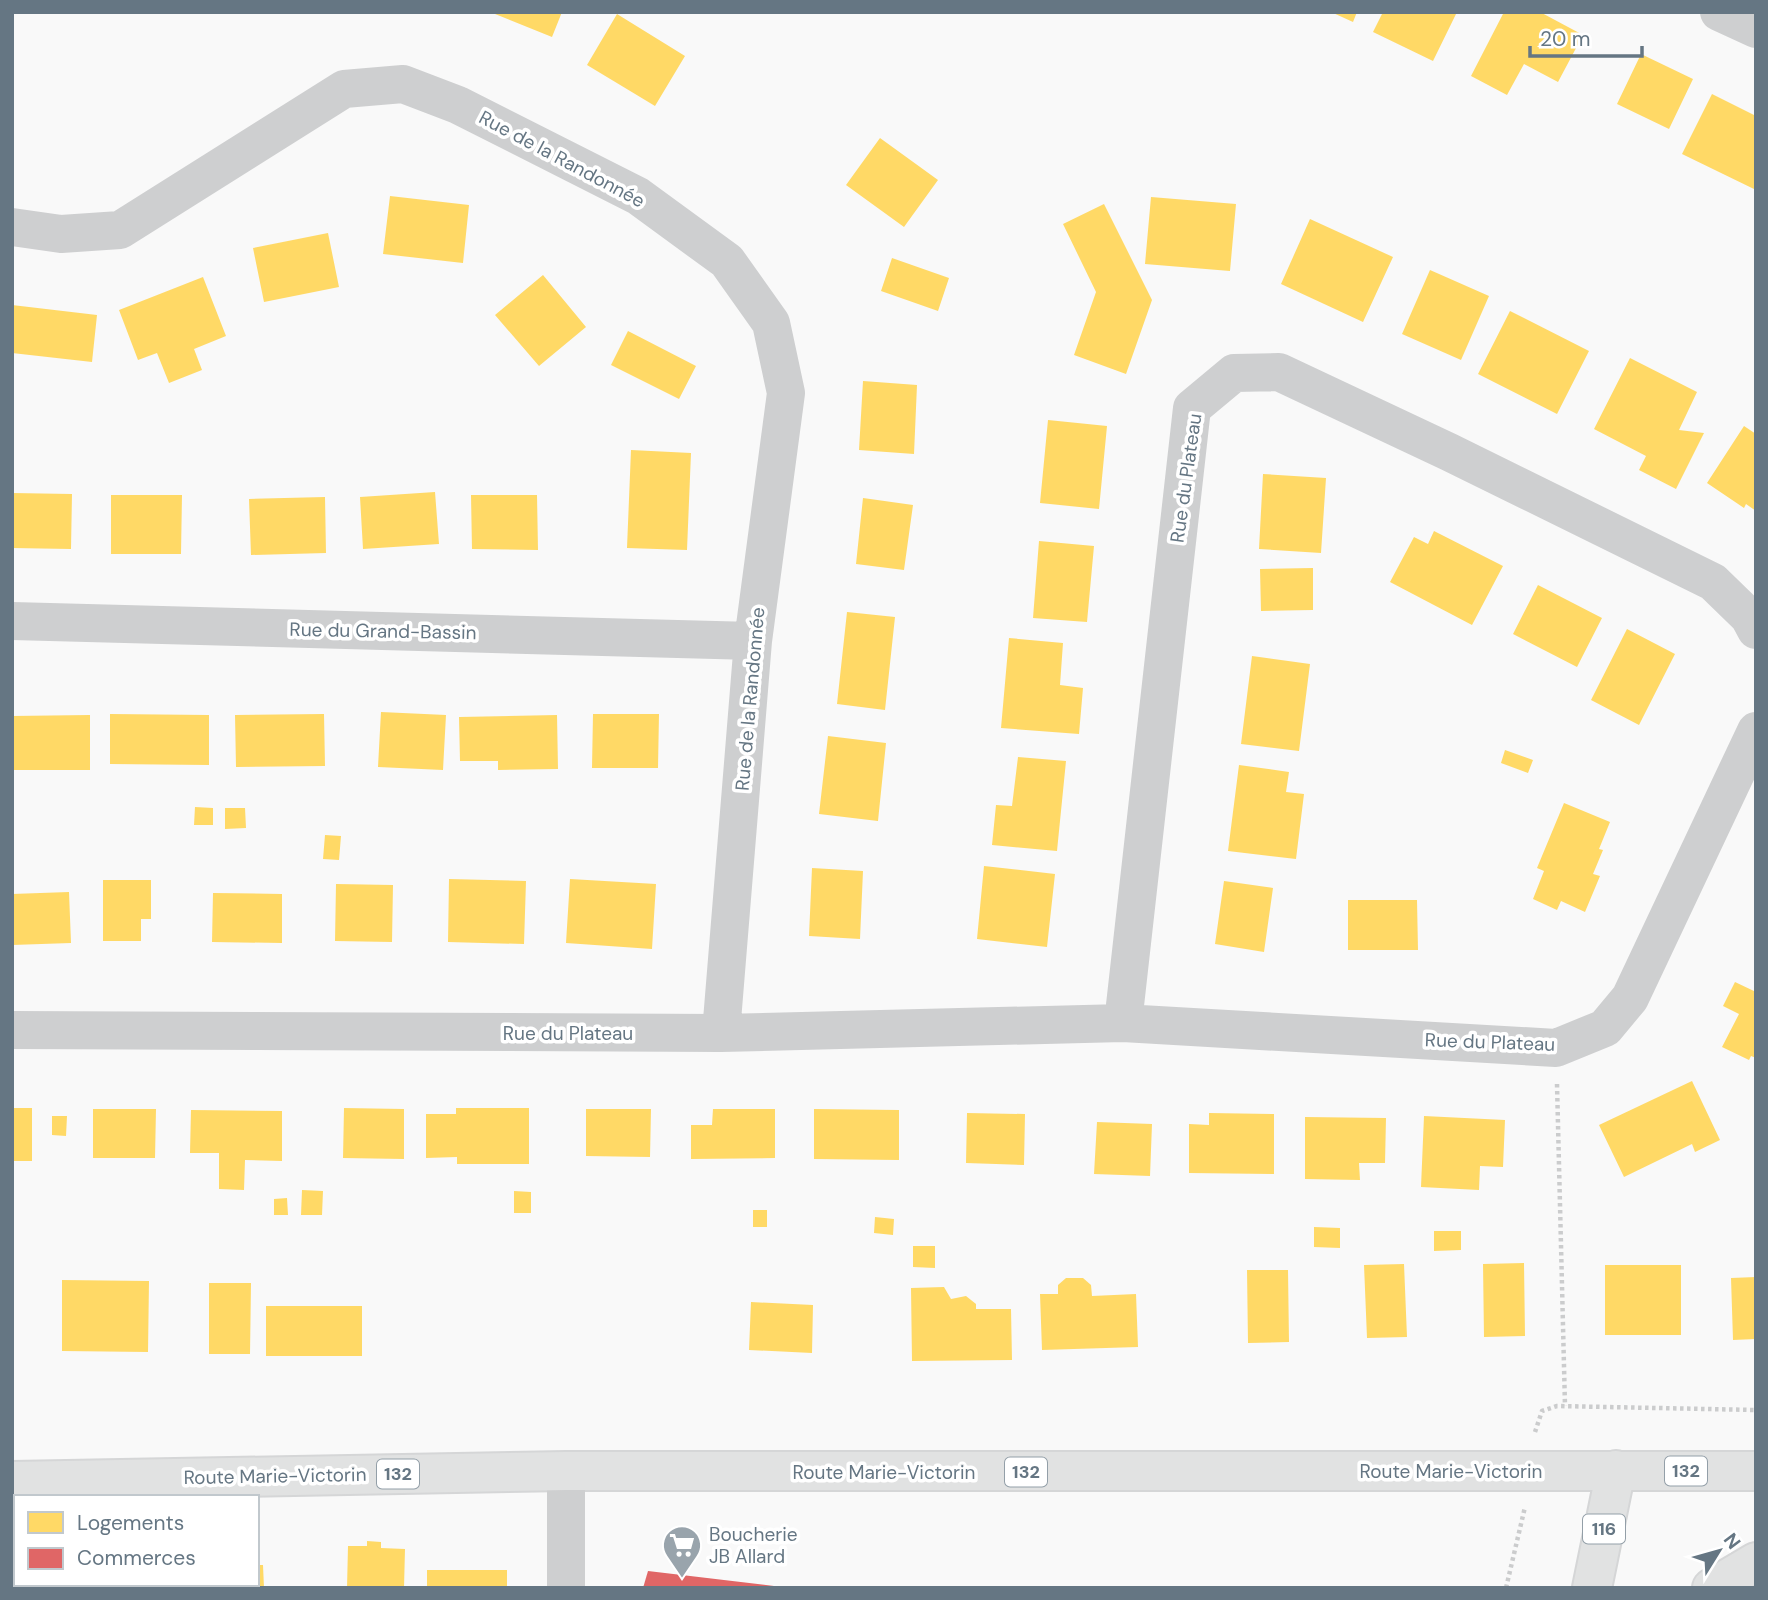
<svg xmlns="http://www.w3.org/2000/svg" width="1768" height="1600" font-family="'DM Sans',sans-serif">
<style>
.homes{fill:#ffd966}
.shops{fill:#e06666}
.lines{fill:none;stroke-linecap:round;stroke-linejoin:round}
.major-casing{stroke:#d5d6d7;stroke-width:42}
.path{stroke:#cbcccd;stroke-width:4.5;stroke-dasharray:3.5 3.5;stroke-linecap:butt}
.minor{stroke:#cecfd0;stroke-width:38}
.major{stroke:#e1e2e2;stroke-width:38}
.labels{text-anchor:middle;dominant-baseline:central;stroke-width:7;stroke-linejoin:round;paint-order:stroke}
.shield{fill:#fff;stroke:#939fa8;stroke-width:2}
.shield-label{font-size:18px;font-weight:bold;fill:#657683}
.street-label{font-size:19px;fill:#657683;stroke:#fff}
.poi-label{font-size:19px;fill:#657683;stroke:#fff;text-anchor:start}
</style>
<rect width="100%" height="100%" fill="#f9f9f9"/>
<path class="homes" d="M 490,12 L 562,12 L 552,37 Z
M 1331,12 L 1357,12 L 1353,22 Z
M 1383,12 L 1457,12 L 1433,61 L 1373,32 Z
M 1504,12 L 1540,12 L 1583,35 L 1558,82 L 1524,64 L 1507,95 L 1471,76 Z
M 617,14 L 685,56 L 655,106 L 587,65 Z
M 1641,54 L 1693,79 L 1669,129 L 1617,104 Z
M 1712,94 L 1756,116 L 1756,190 L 1682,154 Z
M 880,138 L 938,180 L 904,227 L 846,185 Z
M 390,196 L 469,205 L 463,263 L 383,254 Z
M 1151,197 L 1236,204 L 1230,271 L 1145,264 Z
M 1104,204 L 1152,300 L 1126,374 L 1074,355 L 1096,292 L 1063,224 Z
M 1310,219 L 1393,257 L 1363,322 L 1281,284 Z
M 328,233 L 339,287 L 264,302 L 253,248 Z
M 892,258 L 949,278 L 938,311 L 881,291 Z
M 1430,270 L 1489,296 L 1461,360 L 1402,334 Z
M 543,275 L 586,327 L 539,366 L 495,315 Z
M 203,277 L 226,336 L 194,349 L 202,370 L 169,383 L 157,353 L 138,360 L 119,310 Z
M 12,305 L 97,315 L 92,362 L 12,353 Z
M 1510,311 L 1589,351 L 1557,414 L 1478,374 Z
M 628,331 L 696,366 L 679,399 L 611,365 Z
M 1630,358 L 1697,392 L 1679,430 L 1704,433 L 1676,489 L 1639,470 L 1646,456 L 1594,429 Z
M 863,381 L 917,385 L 914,454 L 859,450 Z
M 1048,420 L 1107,426 L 1099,509 L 1040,503 Z
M 1744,426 L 1756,434 L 1756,511 L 1746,504 L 1744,508 L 1707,483 Z
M 631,450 L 691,453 L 687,550 L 627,548 Z
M 1263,474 L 1326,478 L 1321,553 L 1259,549 Z
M 435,492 L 439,544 L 363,549 L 360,497 Z
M 12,493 L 72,494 L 71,549 L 12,548 Z
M 111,495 L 182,495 L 181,554 L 111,554 Z
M 471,495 L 537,495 L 538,550 L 472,549 Z
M 325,497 L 326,553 L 251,555 L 249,499 Z
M 863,498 L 913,505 L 904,570 L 856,564 Z
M 1434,531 L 1503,566 L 1472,625 L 1390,582 L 1414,537 L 1428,544 Z
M 1039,541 L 1094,546 L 1087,622 L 1033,618 Z
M 1313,568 L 1313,610 L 1261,611 L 1260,569 Z
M 1538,585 L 1602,618 L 1577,667 L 1513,634 Z
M 847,612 L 895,617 L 885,710 L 837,704 Z
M 1627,629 L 1675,654 L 1639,725 L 1591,700 Z
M 1009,638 L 1063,643 L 1060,685 L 1083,688 L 1079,734 L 1001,728 Z
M 1252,656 L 1310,664 L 1299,751 L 1241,744 Z
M 381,712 L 446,715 L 443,770 L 378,767 Z
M 110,714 L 209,715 L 209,765 L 110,764 Z
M 324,714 L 325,766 L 236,767 L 235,715 Z
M 593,714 L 659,714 L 658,768 L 592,768 Z
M 90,715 L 90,770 L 12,770 L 12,716 Z
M 557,715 L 558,769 L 498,770 L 498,761 L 460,761 L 459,717 Z
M 828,736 L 886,743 L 878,821 L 819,814 Z
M 1505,750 L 1533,760 L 1528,773 L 1501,763 Z
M 1018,757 L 1066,761 L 1057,851 L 992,845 L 996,805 L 1012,806 Z
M 1239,765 L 1289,772 L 1286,792 L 1304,794 L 1296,859 L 1228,851 Z
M 1564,803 L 1610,822 L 1599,849 L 1603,850 L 1593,874 L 1600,876 L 1585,912 L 1561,901 L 1557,910 L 1533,899 L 1544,871 L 1537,868 Z
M 195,807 L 213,808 L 213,825 L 194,825 Z
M 225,808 L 245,808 L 246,828 L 225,829 Z
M 325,835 L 341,836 L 339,860 L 323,859 Z
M 984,866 L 1055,874 L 1047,947 L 977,939 Z
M 812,868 L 863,871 L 860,939 L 809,936 Z
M 449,879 L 526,881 L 524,944 L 448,942 Z
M 570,879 L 656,884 L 652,949 L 566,943 Z
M 103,880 L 151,880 L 151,919 L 141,919 L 141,941 L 103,941 Z
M 1224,881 L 1273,888 L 1264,952 L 1215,944 Z
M 336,884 L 393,885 L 392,942 L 335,941 Z
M 69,892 L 71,943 L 12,945 L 12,894 Z
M 213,893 L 282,894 L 282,943 L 212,942 Z
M 1348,900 L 1417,900 L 1418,950 L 1348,950 Z
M 1735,982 L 1756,992 L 1756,1058 L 1751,1056 L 1749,1060 L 1722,1047 L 1739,1014 L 1723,1006 Z
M 1692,1081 L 1720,1140 L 1695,1152 L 1692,1144 L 1624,1177 L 1599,1125 Z
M 12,1108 L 32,1108 L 32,1161 L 12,1161 Z
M 344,1108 L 404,1109 L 404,1159 L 343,1158 Z
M 456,1108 L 529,1108 L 529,1164 L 457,1164 L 457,1157 L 426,1158 L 426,1114 L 456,1114 Z
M 93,1109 L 156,1109 L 155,1158 L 93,1158 Z
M 586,1109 L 651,1109 L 650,1157 L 586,1156 Z
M 713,1109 L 775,1109 L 775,1158 L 691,1159 L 691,1125 L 712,1125 Z
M 814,1109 L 899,1110 L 899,1160 L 814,1159 Z
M 191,1110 L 282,1111 L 282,1161 L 245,1160 L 244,1190 L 219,1189 L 219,1153 L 190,1153 Z
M 967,1113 L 1025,1114 L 1024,1165 L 966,1163 Z
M 1209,1113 L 1274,1114 L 1274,1174 L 1189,1173 L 1189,1124 L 1209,1125 Z
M 52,1116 L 67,1116 L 66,1136 L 52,1135 Z
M 1424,1116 L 1505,1120 L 1503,1167 L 1480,1166 L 1479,1190 L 1421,1187 Z
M 1305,1117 L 1386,1118 L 1385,1163 L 1359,1163 L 1360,1180 L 1305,1179 Z
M 1097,1122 L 1152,1124 L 1150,1176 L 1094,1174 Z
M 302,1190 L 323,1191 L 322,1215 L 301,1215 Z
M 514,1191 L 531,1192 L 531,1213 L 514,1213 Z
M 287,1198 L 288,1215 L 274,1215 L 274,1199 Z
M 753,1210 L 767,1210 L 767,1227 L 753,1227 Z
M 875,1217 L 894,1219 L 893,1235 L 874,1233 Z
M 1314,1227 L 1340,1228 L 1340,1248 L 1314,1247 Z
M 1434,1231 L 1461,1231 L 1461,1250 L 1434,1251 Z
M 913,1246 L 935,1246 L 935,1268 L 913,1267 Z
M 1524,1263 L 1525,1336 L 1484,1337 L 1483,1264 Z
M 1404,1264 L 1407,1337 L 1367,1338 L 1364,1265 Z
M 1605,1265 L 1681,1265 L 1681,1335 L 1605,1335 Z
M 1247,1270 L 1288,1270 L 1289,1342 L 1248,1343 Z
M 1756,1277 L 1756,1339 L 1733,1340 L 1731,1278 Z
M 1066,1278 L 1083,1278 L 1091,1285 L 1092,1296 L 1136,1294 L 1138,1347 L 1042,1350 L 1040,1294 L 1058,1294 L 1058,1285 Z
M 62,1280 L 149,1281 L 148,1352 L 62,1351 Z
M 209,1283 L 251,1283 L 250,1354 L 209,1354 Z
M 944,1287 L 951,1299 L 966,1296 L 976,1304 L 976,1309 L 1011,1309 L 1012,1360 L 912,1361 L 911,1288 Z
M 751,1302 L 813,1305 L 812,1353 L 749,1350 Z
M 266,1306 L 362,1306 L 362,1356 L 266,1356 Z
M 367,1541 L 381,1542 L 381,1548 L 405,1549 L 404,1588 L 347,1588 L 348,1546 L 367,1546 Z
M 257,1565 L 263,1565 L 264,1588 L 210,1588 L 210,1584 L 257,1584 Z
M 427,1570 L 507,1570 L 507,1588 L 427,1588 Z
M 43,1584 L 94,1584 L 94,1588 L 43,1588 Z
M 153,1584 L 183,1584 L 182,1588 L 152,1588 Z"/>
<path class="shops" d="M 648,1571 L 774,1586 L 774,1588 L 643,1588 Z"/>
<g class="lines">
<g class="major-casing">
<path id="major" d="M 12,1481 L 566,1471 L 1756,1471
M 1592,1588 L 1616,1470
M 1712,1588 L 1756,1562"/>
</g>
<path class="path" d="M 1557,1084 L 1565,1406
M 1535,1432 L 1542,1411 L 1557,1406 L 1756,1410
M 1506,1588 L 1525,1507"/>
<path class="minor" d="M 1719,12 L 1756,29
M 12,227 L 61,234 L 120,230 L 344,89 L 403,84 L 458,105 L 638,196 L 727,261 L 771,323 L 786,393 L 753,641 L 721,1033
M 12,621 L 753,641
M 1123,1023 L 1192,408 L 1234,373 L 1279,372 L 1449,452 L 1713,582 L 1749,617 L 1756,630
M 12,1030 L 721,1033 L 1123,1023 L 1556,1048 L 1605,1028 L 1630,998 L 1756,731
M 566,1471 L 566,1588"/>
<use href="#major" class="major"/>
</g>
<defs>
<g id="supermarket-pin" transform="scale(2.0125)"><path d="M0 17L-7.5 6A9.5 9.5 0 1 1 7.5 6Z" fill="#99a4ac" stroke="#fff"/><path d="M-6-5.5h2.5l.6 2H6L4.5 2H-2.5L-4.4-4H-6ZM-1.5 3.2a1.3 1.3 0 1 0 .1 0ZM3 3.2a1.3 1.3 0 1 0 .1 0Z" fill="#fff"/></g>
</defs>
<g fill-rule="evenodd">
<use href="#supermarket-pin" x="682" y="1545"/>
</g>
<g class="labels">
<g class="shield">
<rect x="1665" y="1456.5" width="42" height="29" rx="5"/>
<rect x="1005" y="1457.5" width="42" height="29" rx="5"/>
<rect x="377" y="1459.5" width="42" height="29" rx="5"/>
<rect x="1583" y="1514.5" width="42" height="29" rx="5"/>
</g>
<g class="shield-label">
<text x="1686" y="1471">132</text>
<text x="1026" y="1472">132</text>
<text x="398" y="1474">132</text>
<text x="1604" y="1529">116</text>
</g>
<g class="street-label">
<text transform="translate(562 159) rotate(28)">Rue de la Randonnée</text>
<text transform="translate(1186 478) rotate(-82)">Rue du Plateau</text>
<text transform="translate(383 631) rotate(1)">Rue du Grand-Bassin</text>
<text transform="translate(750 699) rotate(-85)">Rue de la Randonnée</text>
<text x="568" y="1033">Rue du Plateau</text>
<text transform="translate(1490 1042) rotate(2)">Rue du Plateau</text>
<text x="1451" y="1471">Route Marie-Victorin</text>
<text x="884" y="1472">Route Marie-Victorin</text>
<text transform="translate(275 1476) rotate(-1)">Route Marie-Victorin</text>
</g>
<g class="poi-label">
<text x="709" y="1534">Boucherie<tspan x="709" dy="22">JB Allard</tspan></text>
</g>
</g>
<rect width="1768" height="1600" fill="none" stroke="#657683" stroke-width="28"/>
<rect x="14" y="1495" width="245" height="91" fill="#ffffff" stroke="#c1c8cd" stroke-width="2"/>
<rect x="28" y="1512" width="35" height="21" fill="#ffd966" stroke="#c1c8cd" stroke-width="2"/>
<text x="77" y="1530" font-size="21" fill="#657683">Logements</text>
<rect x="28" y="1548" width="35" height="21" fill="#e06666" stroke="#c1c8cd" stroke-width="2"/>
<text x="77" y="1565" font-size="21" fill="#657683">Commerces</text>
<g transform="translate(1719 1551) rotate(53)" stroke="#ffffff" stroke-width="5" paint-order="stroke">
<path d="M0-5L12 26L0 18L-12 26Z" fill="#657683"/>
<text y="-10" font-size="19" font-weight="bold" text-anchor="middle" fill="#657683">N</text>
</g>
<path d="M1530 46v10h112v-10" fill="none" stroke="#657683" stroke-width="3.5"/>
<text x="1540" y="46" font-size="21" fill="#657683" stroke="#ffffff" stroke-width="5" paint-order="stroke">20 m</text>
</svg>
